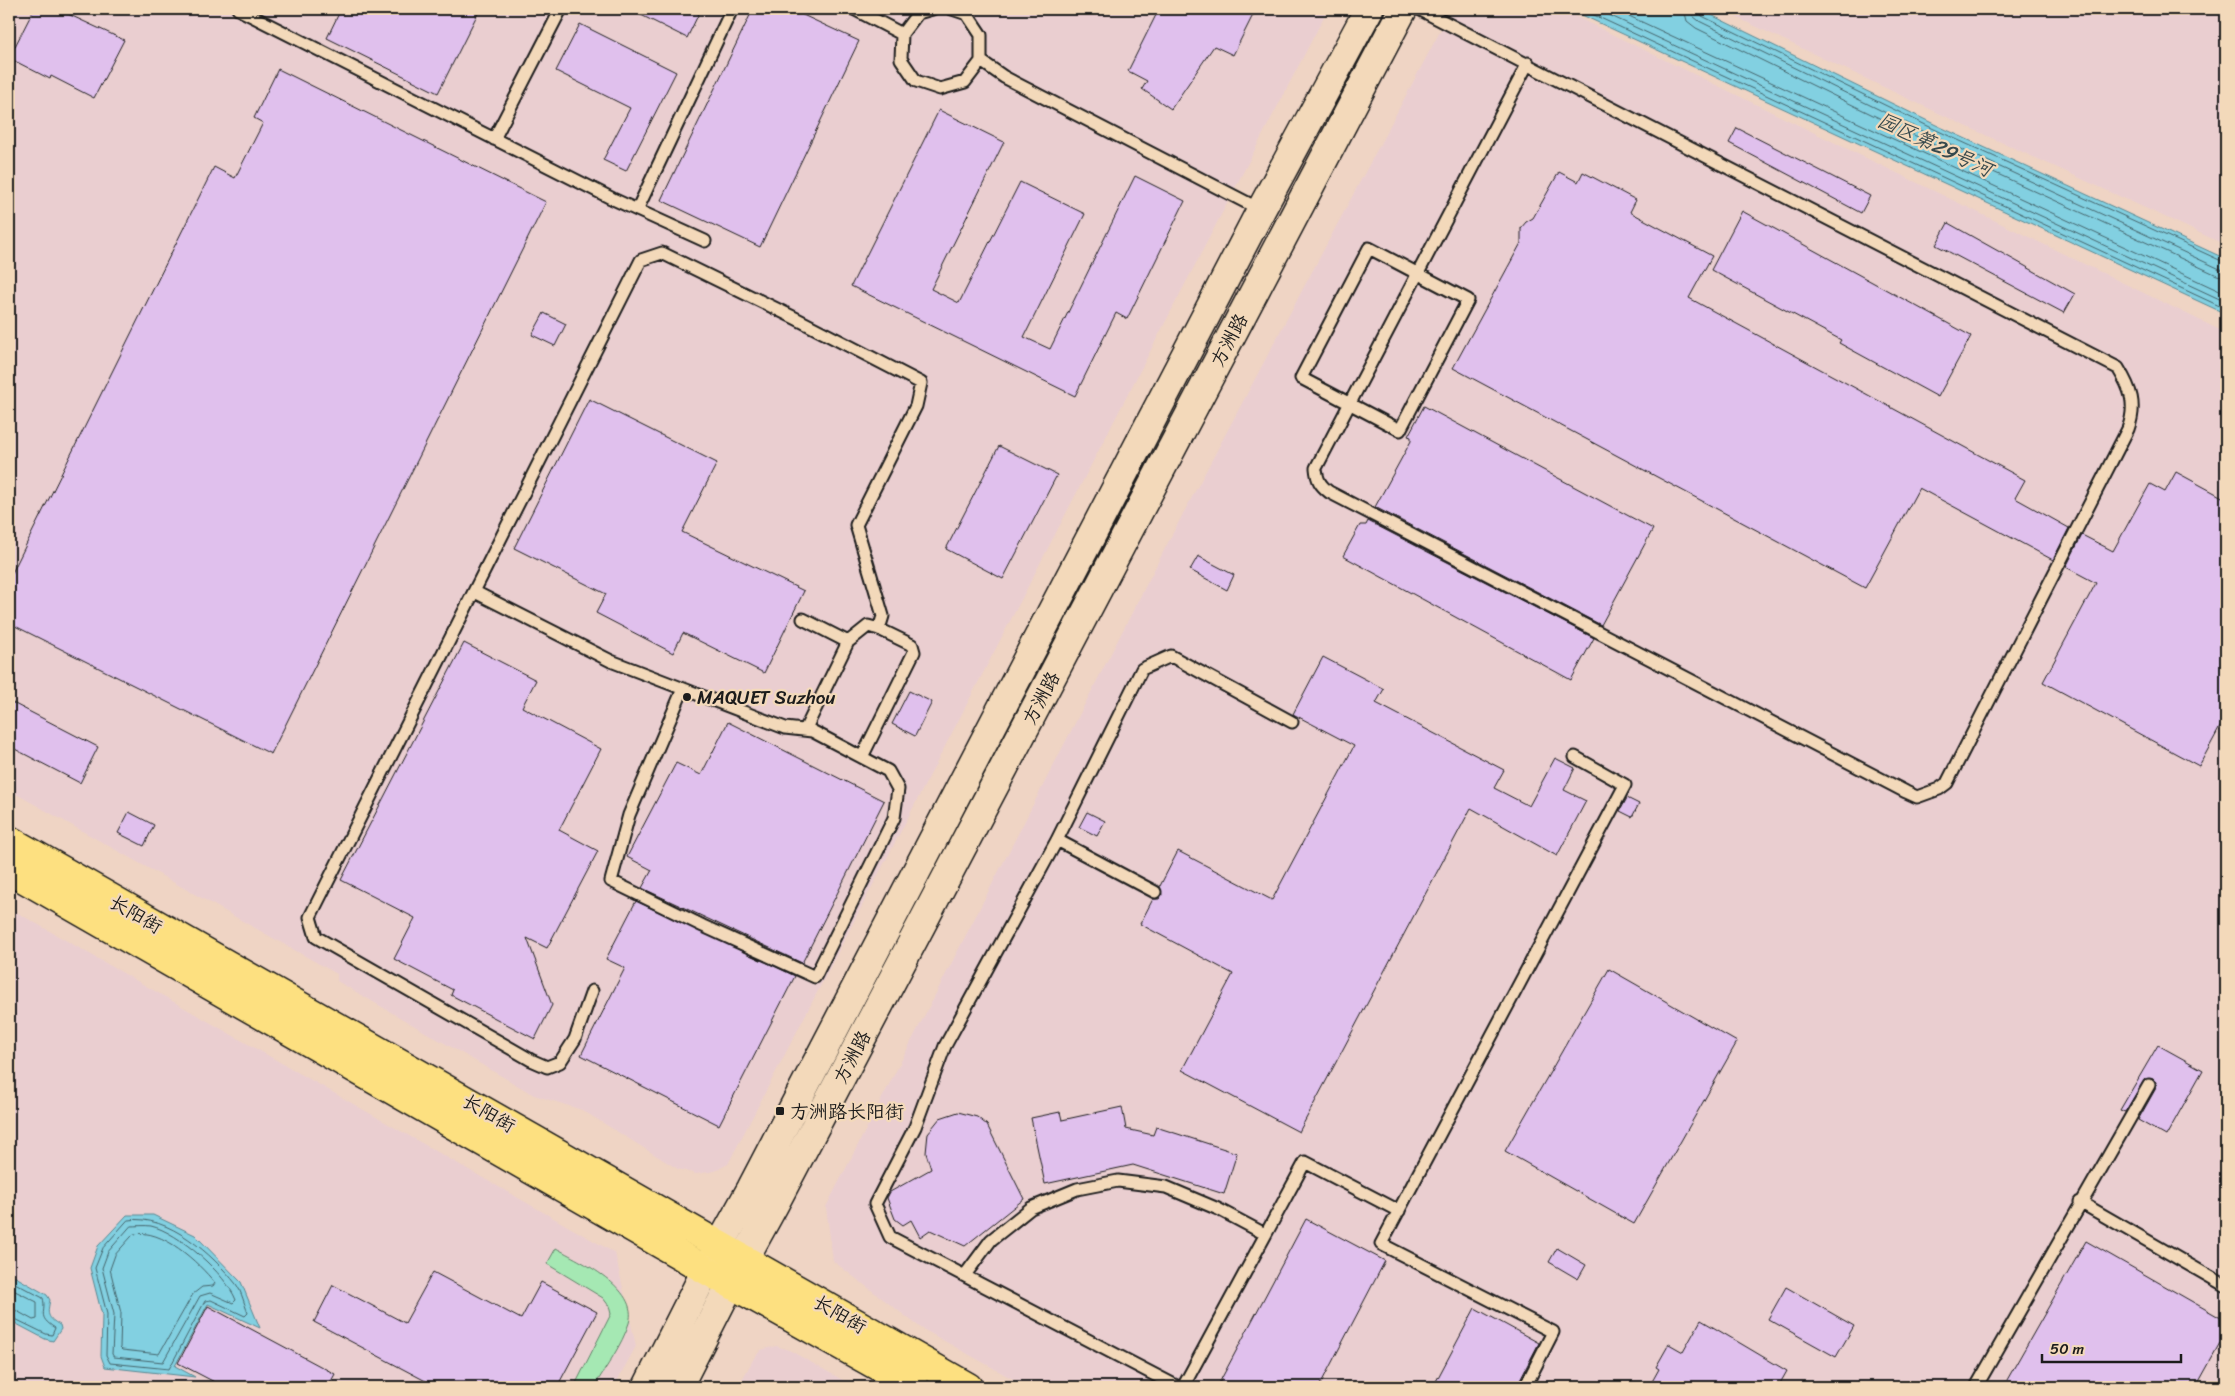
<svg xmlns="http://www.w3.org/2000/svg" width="2235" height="1396" font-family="Sriracha,'LXGW WenKai TC',sans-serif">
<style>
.built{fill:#eaced0}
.green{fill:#a5e8b3;stroke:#608268}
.water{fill:#82d0e1;stroke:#598892}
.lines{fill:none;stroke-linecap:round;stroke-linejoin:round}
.shore{stroke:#45646b;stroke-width:1}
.building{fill:#e0c0ed;stroke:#1c1c1c}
.service-casing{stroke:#1c1c1c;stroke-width:15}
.secondary-casing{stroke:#1c1c1c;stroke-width:31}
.primary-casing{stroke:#1c1c1c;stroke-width:31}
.service{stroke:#f3d9ba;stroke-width:11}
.secondary{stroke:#f3d9ba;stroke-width:28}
.primary{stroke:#fde080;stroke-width:28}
.poi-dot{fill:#1c1c1c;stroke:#f3d9ba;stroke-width:2}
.labels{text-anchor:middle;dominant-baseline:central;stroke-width:4.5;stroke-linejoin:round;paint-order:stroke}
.street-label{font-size:19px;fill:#1c1c1c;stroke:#f3d9ba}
.poi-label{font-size:19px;fill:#1c1c1c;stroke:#f3d9ba;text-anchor:start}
.water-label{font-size:20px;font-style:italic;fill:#36494d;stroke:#f3d9ba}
</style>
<rect width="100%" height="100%" fill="#efd4c4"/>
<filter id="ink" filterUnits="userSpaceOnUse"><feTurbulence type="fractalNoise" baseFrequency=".02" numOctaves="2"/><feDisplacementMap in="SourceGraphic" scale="10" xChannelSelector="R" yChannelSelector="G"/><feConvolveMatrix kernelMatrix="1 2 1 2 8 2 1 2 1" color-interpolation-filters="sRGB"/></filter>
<g filter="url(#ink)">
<path class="built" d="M 9,9 L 1328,9 L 728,1164 L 715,1171 L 696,1174 L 678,1169 L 582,1110 L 534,1095 L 337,981 L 337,974 L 9,790 Z
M 1452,9 L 1560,9 L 2226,333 L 2226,1387 L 1027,1387 L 921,1328 L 833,1261 L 826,1207 L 1175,529 Z
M 1719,9 L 2226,9 L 2226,245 L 1970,128 Z
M 9,908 L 615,1253 L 636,1346 L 614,1387 L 9,1387 Z
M 776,1346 L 789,1350 L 855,1387 L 738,1387 L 754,1358 L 761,1350 Z"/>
<path class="green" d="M 556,1248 C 579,1261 640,1288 629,1323 C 622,1345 606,1367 594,1387 L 574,1387 L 611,1314 L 609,1306 L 603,1298 L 547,1264 Z"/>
<path class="water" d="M 1569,9 L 1699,9 L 1936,125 L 2226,259 L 2226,314 Z
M 127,1215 L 153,1215 L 195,1235 L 241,1282 L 260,1328 L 208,1304 L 175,1366 L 195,1377 L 105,1367 L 101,1356 L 102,1315 L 90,1268 L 98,1246 Z
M 14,1276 L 47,1295 L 50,1300 C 47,1314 47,1318 60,1325 L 61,1329 L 53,1341 L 45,1339 L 9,1320 L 9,1277 Z"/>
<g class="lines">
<path class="shore" d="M 1581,9 L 2226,309
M 1596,9 L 2226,302
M 1614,9 L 2226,294
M 1684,9 L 1687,21 L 1696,28 L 1928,142 L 2217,275 L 2226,277
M 1692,9 L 1693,16 L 1699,21 L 1931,135 L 2220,269 L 2226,270
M 1698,9 L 1702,16 L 1934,129 L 2226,263
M 128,1220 C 168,1214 213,1255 236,1284 C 242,1292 244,1304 248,1313 L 245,1316 L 211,1300 L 205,1301 L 169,1369 L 110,1363 L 106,1355 L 107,1314 L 95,1268 L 103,1248 Z
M 131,1226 C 137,1226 145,1225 151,1226 C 178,1232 226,1274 236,1300 L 233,1303 L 210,1293 L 200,1296 L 163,1362 L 114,1357 L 112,1354 L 114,1314 L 102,1268 L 108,1252 Z
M 134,1234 C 162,1228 198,1262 215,1283 L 213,1286 L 202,1287 L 193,1294 L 159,1354 L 122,1350 L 120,1348 L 121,1313 L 110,1269 L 115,1255 Z
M 9,1281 L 13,1282 L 43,1298 C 47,1313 36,1316 55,1328 L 52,1335 L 46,1334 L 9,1316
M 9,1288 L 37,1302 L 37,1319 L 33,1320 L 15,1310 L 9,1310"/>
</g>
<path class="building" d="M 34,9 L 57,9 L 124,40 L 94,98 L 51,76 L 50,79 L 9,58 Z
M 341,9 L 480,9 L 438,93 L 327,38 Z
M 629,9 L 701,9 L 687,38 Z
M 753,9 L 790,9 L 859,41 L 760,247 L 661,200 Z
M 1159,9 L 1240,9 L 1253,15 L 1233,55 L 1214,46 L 1171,109 L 1142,89 L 1147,81 L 1128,71 Z
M 580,24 L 676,72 L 626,171 L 603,160 L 630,108 L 556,71 Z
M 278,69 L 546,202 L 271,754 L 9,623 L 9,579 L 214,167 L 235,178 L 263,123 L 254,118 Z
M 939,110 L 1004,142 L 931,289 L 959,303 L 1020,182 L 1085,214 L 1024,337 L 1050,349 L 1135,176 L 1185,201 L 1127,319 L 1116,313 L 1075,396 L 851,286 Z
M 1737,128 L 1870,196 L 1861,213 L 1729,143 Z
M 1559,172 L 1578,182 L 1583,172 L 1636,200 L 1630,212 L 1712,256 L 1689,298 L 2025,480 L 2015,498 L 2069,528 L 2053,560 L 1919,488 L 1865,588 L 1453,368 L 1521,243 L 1521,228 L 1526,222 L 1533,218 Z
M 1742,211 L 1971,336 L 1938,397 L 1839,343 L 1841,340 L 1711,270 Z
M 1948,223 L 2075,294 L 2064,313 L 1936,245 Z
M 544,313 L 566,324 L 555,346 L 532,335 Z
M 589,399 L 717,463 L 682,532 L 804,591 L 764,673 L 683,633 L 673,653 L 596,613 L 606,594 L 514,548 Z
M 1424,406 L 1653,529 L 1601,625 L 1375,507 L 1411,441 L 1411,437 L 1408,436 Z
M 999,446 L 1057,475 L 1003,579 L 946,549 Z
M 2176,472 L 2226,499 L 2226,716 L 2199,766 L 2043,682 L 2096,583 L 2066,567 L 2082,535 L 2113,551 L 2150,484 L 2165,492 Z
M 1368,521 L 1594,638 L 1571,680 L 1343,556 L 1360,525 L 1366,525 Z
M 1198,556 L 1234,575 L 1227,590 L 1190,570 Z
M 464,643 L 536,680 L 522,707 L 601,749 L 559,830 L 598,851 L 547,948 L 527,938 L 552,1005 L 535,1039 L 451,995 L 453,990 L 394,959 L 415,918 L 341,880 Z
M 1323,657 L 1384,689 L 1376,703 L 1504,770 L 1494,788 L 1529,806 L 1555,758 L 1575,768 L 1564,790 L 1586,801 L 1557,856 L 1471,808 L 1299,1132 L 1182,1070 L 1233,974 L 1140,924 L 1153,899 L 1159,899 L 1162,895 L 1160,886 L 1178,851 L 1272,900 L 1354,746 L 1293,714 Z
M 909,691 L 932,702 L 915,736 L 892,724 Z
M 9,701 L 98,747 L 80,783 L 9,746 Z
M 728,722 L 884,801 L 802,963 L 642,888 L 652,870 L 627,857 L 676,763 L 701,775 Z
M 1627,798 L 1639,804 L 1632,817 L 1620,811 Z
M 129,812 L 154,825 L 144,846 L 118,833 Z
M 1087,812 L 1105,821 L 1097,836 L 1079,827 Z
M 636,901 L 795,976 L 719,1125 L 581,1055 L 625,968 L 606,959 Z
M 1609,969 L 1737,1042 L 1634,1224 L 1505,1151 Z
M 2158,1045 L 2203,1070 L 2166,1136 L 2138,1120 L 2156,1088 L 2156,1082 L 2153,1079 L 2145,1079 L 2125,1112 L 2120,1110 Z
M 1122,1107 L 1126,1129 L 1153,1135 L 1156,1127 L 1237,1153 L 1224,1194 L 1133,1165 L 1045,1184 L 1031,1118 L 1060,1112 L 1062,1120 Z
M 958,1112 L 977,1117 L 987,1125 L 1024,1199 L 965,1246 L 930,1230 L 920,1237 L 911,1220 L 903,1225 L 895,1219 L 887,1198 L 890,1192 L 931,1169 L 926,1153 L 928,1133 L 940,1118 Z
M 1306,1219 L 1385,1261 L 1319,1387 L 1217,1387 Z
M 2086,1241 L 2226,1321 L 2226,1333 L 2196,1387 L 2003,1387 Z
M 1557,1248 L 1586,1265 L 1578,1279 L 1549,1262 Z
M 433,1272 L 521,1319 L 541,1282 L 597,1312 L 557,1387 L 437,1387 L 314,1322 L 333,1285 L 405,1323 Z
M 1786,1287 L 1854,1326 L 1836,1357 L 1768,1319 Z
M 208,1306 L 335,1374 L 328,1387 L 224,1387 L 178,1363 Z
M 1475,1308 L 1539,1343 L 1528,1364 L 1516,1387 L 1433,1387 Z
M 1701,1320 L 1787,1371 L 1778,1387 L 1649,1387 L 1659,1369 L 1656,1367 L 1669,1344 L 1683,1352 Z"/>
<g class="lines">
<g class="service-casing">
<path id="service" d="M 238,9 L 613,199 L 705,241
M 854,9 L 902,34
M 932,9 L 918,13 L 902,34 L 901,59 L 916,81 L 940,89 L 965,82 L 981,61 L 981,35 L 967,14 L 952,9
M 1419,9 L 2118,368 C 2131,389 2137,405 2128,429 L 1947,783 L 1939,789 L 1917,797 L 1906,792 L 1329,492 C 1320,485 1317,480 1316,468 L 1528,63
M 981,61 L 1004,77 L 1261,210
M 494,139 L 561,9
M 637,210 L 732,9
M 1369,248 L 1468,300 L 1400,430 L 1301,378 Z
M 475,592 L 611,661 L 785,728 L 812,731 L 888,771 L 898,789 L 894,818 L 815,977 L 703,926 L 611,881 L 629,815 L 683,689
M 803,619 L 848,642
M 805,730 L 848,642 L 868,626 L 879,629 L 912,645 L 914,652 L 862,757
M 1057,840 L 1155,892
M 592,991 L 575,1039 L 560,1062 L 547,1067 L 531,1060 L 316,937 L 310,917 L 641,260 L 662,253 L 795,318 L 921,383 L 916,406 L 856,525 L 883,616 L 879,629
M 2080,1202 L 2226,1286
M 965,1275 L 991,1240 L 1031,1208 L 1077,1189 L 1118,1181 L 1166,1187 L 1218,1209 L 1265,1234
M 1178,1387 L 890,1237 L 875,1204 L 915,1127 L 945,1046 L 1057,840 L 1142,669 L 1171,656 L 1292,722
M 1183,1387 L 1305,1162 L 1399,1211
M 1525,1387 L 1553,1332 L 1381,1244 L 1625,785 L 1575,757
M 1976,1387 L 2149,1085"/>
</g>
<g class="secondary-casing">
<path id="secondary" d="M 647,1387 L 706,1270 L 751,1189 L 1261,210 L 1369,9
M 678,1387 L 731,1283 L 774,1205 L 1403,9"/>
</g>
<g class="primary-casing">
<path id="primary" d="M 9,840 L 968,1387
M 9,870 L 706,1270 L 915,1387"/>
</g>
<use href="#service" class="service"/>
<use href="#secondary" class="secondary"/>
<use href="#primary" class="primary"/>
</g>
</g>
<g class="poi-dot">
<circle cx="687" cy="697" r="5"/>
<rect x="775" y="1106" width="10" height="10" rx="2.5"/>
</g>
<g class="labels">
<g class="street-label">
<text transform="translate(1229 340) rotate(-62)">方洲路</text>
<text transform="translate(1041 698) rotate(-62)">方洲路</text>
<text transform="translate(136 914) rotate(30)">长阳街</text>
<text transform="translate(852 1057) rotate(-62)">方洲路</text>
<text transform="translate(489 1113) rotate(30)">长阳街</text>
<text transform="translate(840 1314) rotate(30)">长阳街</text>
</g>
<g class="poi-label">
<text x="697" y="697">MAQUET Suzhou</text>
<text x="790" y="1111">方洲路长阳街</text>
</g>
<g class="water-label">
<text transform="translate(1935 145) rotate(25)">园区第29号河</text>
</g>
</g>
<rect width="2235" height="1396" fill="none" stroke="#f3d9ba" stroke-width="30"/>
<rect x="15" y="15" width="2205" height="1366" fill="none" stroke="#1c1c1c" stroke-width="2" filter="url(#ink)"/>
<path d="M2042 1354v8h139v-8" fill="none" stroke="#1c1c1c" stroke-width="2.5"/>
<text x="2050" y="1354" font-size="15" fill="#1c1c1c" stroke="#f3d9ba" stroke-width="4" paint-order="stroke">50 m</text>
</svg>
